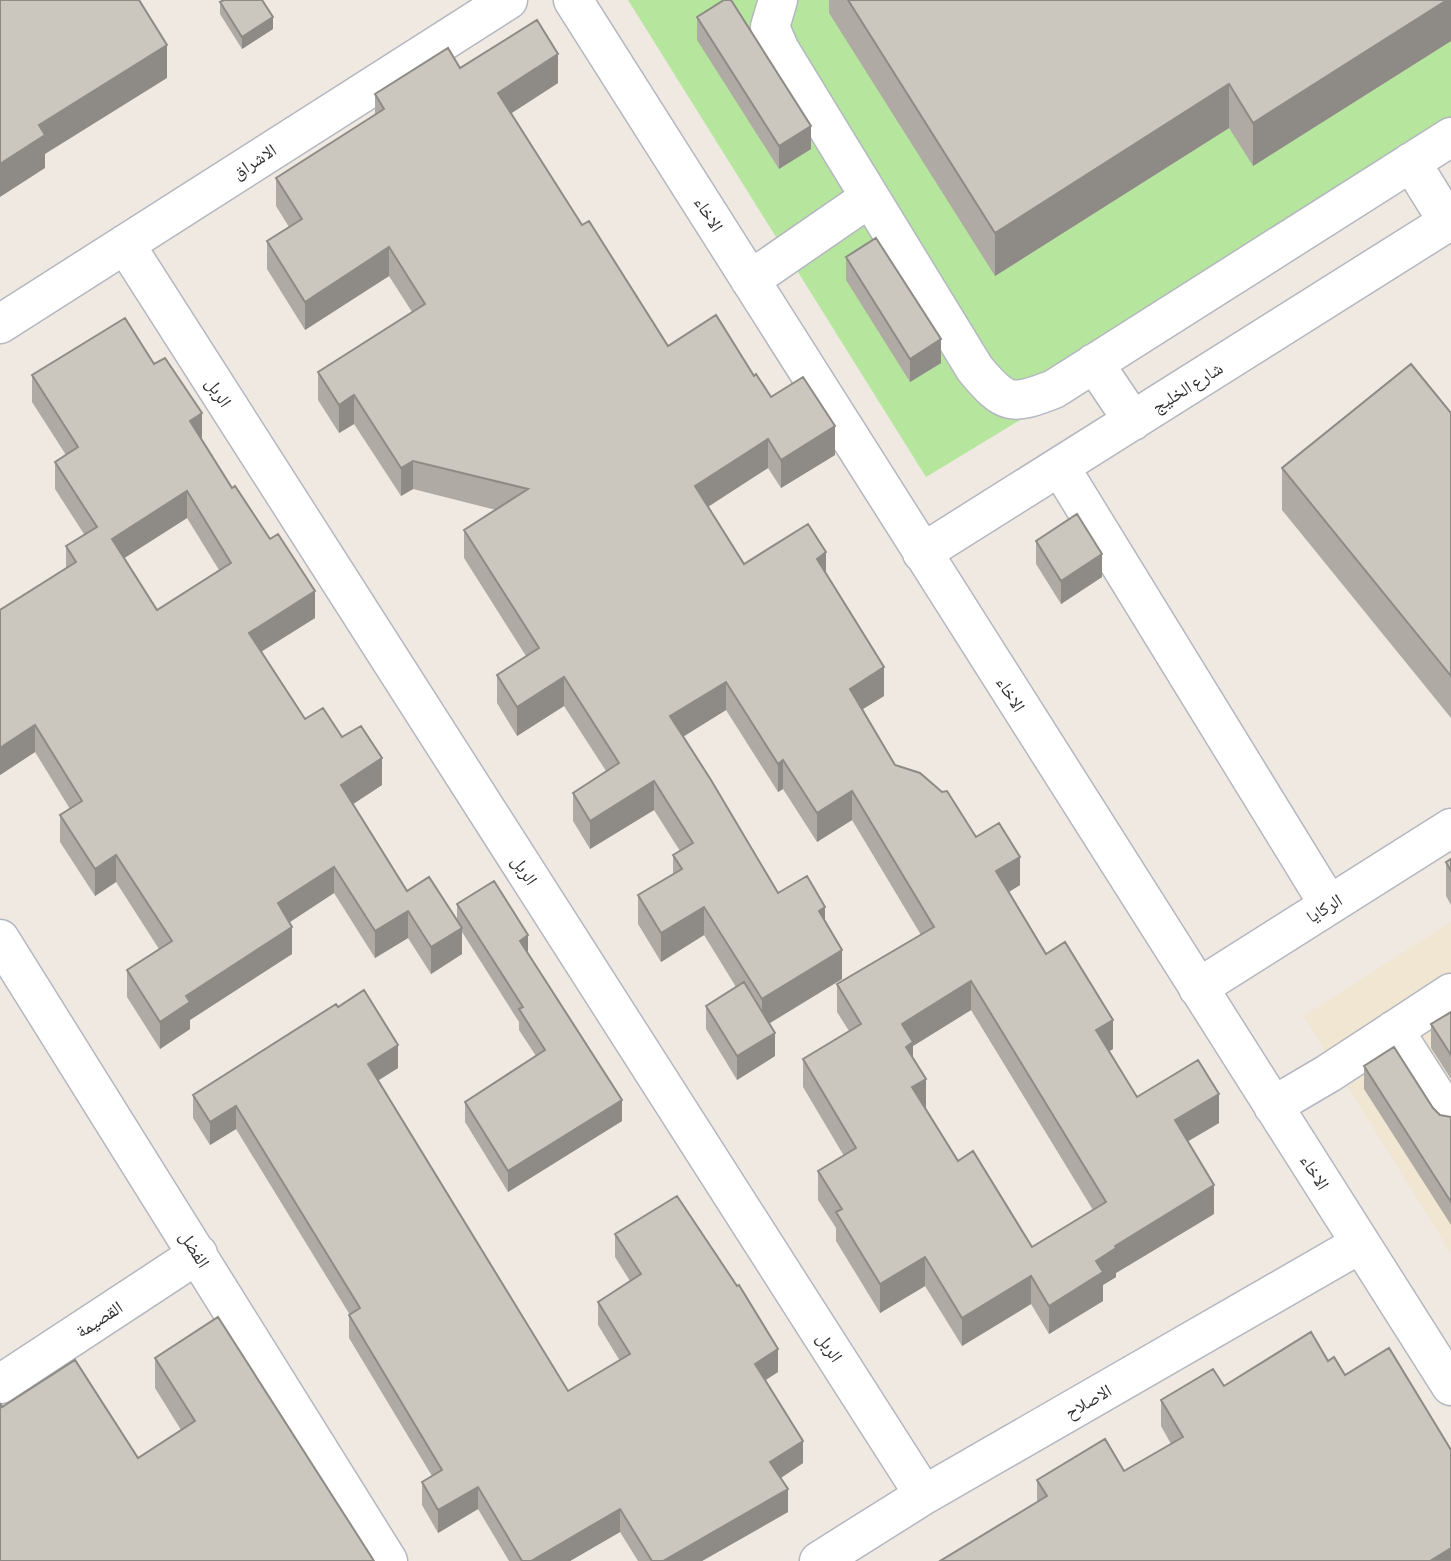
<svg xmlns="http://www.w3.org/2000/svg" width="1451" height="1561" font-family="'Asap Condensed','Noto Naskh Arabic',sans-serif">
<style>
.education{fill:#f0e6d1}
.grass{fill:#b6e59e}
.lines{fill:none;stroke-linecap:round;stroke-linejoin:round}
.minor-casing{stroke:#b4b7c1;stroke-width:41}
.minor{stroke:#fff;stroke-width:38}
.wall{fill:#afaba4;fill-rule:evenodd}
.shaded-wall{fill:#8e8b86}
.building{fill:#cbc7bf;stroke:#8e8b86;stroke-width:2;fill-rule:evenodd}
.labels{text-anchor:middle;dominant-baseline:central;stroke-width:5;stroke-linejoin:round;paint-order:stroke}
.street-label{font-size:18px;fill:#2e2e2e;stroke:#fff}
</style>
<rect width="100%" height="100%" fill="#efe9e1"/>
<path class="education" d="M 1451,922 L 1451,1253 L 1304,1016 Z"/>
<path class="grass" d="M 628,0 L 1451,0 L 1451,159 L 926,477 Z"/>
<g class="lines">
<g class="minor-casing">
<path id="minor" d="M 573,0 L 1451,1386
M 778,0 L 770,27 L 780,50 L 975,369 C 1005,405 1011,406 1054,389 L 1451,137
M 1411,162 L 1448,222
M 125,244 L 924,1495
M 750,280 L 869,198
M 0,324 L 508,0
M 1094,363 L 1133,421
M 1060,467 L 1329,905
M 922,553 L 1451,220
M 0,939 L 388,1561
M 1198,988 L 1451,828
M 1394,1030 L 1451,1119
M 1273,1106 L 1329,1073 L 1451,993
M 0,1384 L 198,1254
M 819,1561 L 924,1495 L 1360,1244"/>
</g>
<use href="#minor" class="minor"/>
</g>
<path class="wall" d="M 829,0 L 1451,0 L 1451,41 L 1253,166 L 1229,128 L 995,276 L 829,13 Z
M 220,2 L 273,29 L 242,49 L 220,14 Z
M 697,17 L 811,149 L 779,169 L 697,40 Z
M 460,68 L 558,83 L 511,113 L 582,225 L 668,346 L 754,376 L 771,397 L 835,455 L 781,488 L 768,468 L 708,507 L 744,564 L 826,574 L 884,696 L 863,709 L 895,765 L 976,837 L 1020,885 L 1008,892 L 1046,954 L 1113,1049 L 1109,1051 L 1137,1097 L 1219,1123 L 1188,1141 L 1214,1214 L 1116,1273 L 1116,1277 L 1103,1285 L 1103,1301 L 1049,1334 L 1031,1304 L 962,1346 L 925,1286 L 880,1313 L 836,1241 L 836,1228 L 818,1200 L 818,1171 L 844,1156 L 803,1087 L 803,1059 L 849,1031 L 837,1012 L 837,984 L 921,935 L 852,820 L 817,842 L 783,789 L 778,792 L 726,710 L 683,736 L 778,893 L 825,921 L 842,979 L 769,1023 L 775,1056 L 737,1080 L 706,1029 L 706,1006 L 736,987 L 704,935 L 661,962 L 638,924 L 638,895 L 673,874 L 673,855 L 680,851 L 654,810 L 590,849 L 573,821 L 573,793 L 606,771 L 564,706 L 517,736 L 497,703 L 497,675 L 526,656 L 464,558 L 464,530 L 496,510 L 413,489 L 401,496 L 354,424 L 339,433 L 318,400 L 318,372 L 412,312 L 389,276 L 305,330 L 267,269 L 267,241 L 289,227 L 276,206 L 276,178 L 375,115 L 375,94 ZM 971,1010 L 1093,1210 L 1032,1247 L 958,1161 L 925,1108 L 926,1108 L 913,1059 L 913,1046 Z
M 846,257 L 941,363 L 910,382 L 846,280 Z
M 32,375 L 202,440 L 315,618 L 261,652 L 305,719 L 342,737 L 382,785 L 353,804 L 407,891 L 457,920 L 457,904 L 528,954 L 622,1121 L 508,1192 L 465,1122 L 465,1102 L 536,1056 L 519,1030 L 519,1022 L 462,932 L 462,954 L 431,974 L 408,938 L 375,958 L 334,893 L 289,922 L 292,954 L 190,1020 L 190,1029 L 160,1049 L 127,997 L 127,970 L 159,949 L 116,882 L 95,896 L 60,842 L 60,815 L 70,809 L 35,752 L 0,775 L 0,610 L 66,568 L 66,546 L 84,534 L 55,489 L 55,462 L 66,455 L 32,402 ZM 187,518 L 219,570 L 157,610 L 124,558 Z
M 1451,413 L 1451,718 L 1282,510 L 1282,468 Z
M 1036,541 L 1102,577 L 1061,604 L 1036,564 Z
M 1451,859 L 1451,905 L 1446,896 L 1446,862 Z
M 338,1007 L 398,1068 L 378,1080 L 568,1391 L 620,1361 L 598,1325 L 598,1302 L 630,1281 L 615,1257 L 615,1234 L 778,1372 L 765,1380 L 803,1463 L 781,1478 L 788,1512 L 702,1561 L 638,1561 L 620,1532 L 570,1561 L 509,1561 L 478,1509 L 438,1533 L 422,1505 L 422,1482 L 432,1476 L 349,1338 L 349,1315 L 350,1315 L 236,1129 L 210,1145 L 193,1118 L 193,1095 Z
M 1451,1012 L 1451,1079 L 1431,1048 L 1431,1024 Z
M 1364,1066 L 1433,1108 L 1440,1115 L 1451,1117 L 1451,1225 L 1364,1089 Z
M 155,1358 L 374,1561 L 2,1407 L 138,1458 L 181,1430 L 155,1388 Z
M 1328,1361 L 1345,1375 L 1451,1450 L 1037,1502 L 1037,1480 L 1124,1471 L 1171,1444 L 1161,1426 L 1161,1400 Z"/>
<path class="shaded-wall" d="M 1447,0 L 1451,0 L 1451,41 L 1253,166 L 1253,123 Z
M 273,17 L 273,29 L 242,49 L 242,37 Z
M 167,45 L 167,78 L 45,154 L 45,168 L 0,197 L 0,164 L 39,125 Z
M 558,54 L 558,83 L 498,122 L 498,93 Z
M 1229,84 L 1229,128 L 995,276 L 995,233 Z
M 811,126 L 811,149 L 779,169 L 779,146 Z
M 389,247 L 389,276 L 305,330 L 305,302 Z
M 941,339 L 941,363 L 910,382 L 910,359 Z
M 354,395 L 354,424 L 339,433 L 339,405 Z
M 202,413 L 202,440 L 190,421 Z
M 835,426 L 835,455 L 781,488 L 781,460 Z
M 768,439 L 768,468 L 695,515 L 695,486 Z
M 413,461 L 413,489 L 401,496 L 401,468 Z
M 187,491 L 187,518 L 112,566 L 112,539 Z
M 826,552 L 826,581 L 817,559 Z
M 1102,554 L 1102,577 L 1061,604 L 1061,581 Z
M 315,591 L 315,618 L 249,659 L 249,633 Z
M 884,667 L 884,696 L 850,717 L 850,689 Z
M 564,677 L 564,706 L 517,736 L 517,707 Z
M 726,682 L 726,710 L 670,745 L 670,716 Z
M 35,725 L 35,752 L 0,775 L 0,748 Z
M 382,758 L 382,785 L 341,812 L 341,785 Z
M 783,760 L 783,789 L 778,792 L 778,764 Z
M 654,781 L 654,810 L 590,849 L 590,821 Z
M 852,791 L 852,820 L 817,842 L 817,813 Z
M 116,855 L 116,882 L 95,896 L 95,869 Z
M 1020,857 L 1020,885 L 996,900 L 996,871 Z
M 334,867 L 334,893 L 278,930 L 278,903 Z
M 704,907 L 704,935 L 661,962 L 661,933 Z
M 825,907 L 825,936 L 819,911 Z
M 408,911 L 408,938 L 375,958 L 375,931 Z
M 292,927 L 292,954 L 190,1020 L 190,1029 L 160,1049 L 160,1022 L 186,996 Z
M 462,928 L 462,954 L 431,974 L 431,947 Z
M 528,935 L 528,956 L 520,941 Z
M 842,950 L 842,979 L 762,1028 L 762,999 Z
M 971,981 L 971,1010 L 913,1046 L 913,1071 L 906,1076 L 902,1024 Z
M 1113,1020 L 1113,1049 L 1096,1059 L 1096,1030 Z
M 775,1033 L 775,1056 L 737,1080 L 737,1056 Z
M 398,1045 L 398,1068 L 368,1087 L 368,1064 Z
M 926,1079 L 926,1108 L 912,1116 L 912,1087 Z
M 1219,1094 L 1219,1123 L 1175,1149 L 1175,1120 Z
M 622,1100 L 622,1121 L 508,1192 L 508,1171 Z
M 236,1106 L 236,1129 L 210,1145 L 210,1122 Z
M 1214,1185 L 1214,1214 L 1116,1273 L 1116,1277 L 1103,1285 L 1103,1301 L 1049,1334 L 1049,1306 L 1096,1261 L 1115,1246 Z
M 925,1257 L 925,1286 L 880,1313 L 880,1284 Z
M 1031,1276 L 1031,1304 L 962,1346 L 962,1318 Z
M 778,1349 L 778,1372 L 755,1387 L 755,1364 Z
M 803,1441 L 803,1463 L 770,1485 L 770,1462 Z
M 478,1487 L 478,1509 L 438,1533 L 438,1510 Z
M 788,1489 L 788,1512 L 702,1561 L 663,1561 Z
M 620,1509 L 620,1532 L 570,1561 L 531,1561 Z
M 1451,1548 L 1451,1561 L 1430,1561 Z"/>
<path class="building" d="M 0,0 L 139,0 L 167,45 L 39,125 L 45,135 L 0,164 Z
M 224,0 L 262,0 L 273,17 L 242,37 L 220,2 Z
M 724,0 L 731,0 L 811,126 L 779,146 L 697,17 Z
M 848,0 L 1447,0 L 1253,123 L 1229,84 L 995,233 Z
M 537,20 L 558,54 L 498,93 L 582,225 L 589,221 L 668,346 L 716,315 L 754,376 L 756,374 L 771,397 L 803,377 L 835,426 L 781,460 L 768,439 L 695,486 L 744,564 L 808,524 L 826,552 L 817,559 L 884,667 L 850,689 L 895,765 L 920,773 L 942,792 L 947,791 L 976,837 L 999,823 L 1020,857 L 996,871 L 1046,954 L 1065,942 L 1113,1020 L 1096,1030 L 1137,1097 L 1198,1060 L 1219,1094 L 1175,1120 L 1214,1185 L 1115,1246 L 1116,1248 L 1096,1261 L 1103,1272 L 1049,1306 L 1031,1276 L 962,1318 L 925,1257 L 880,1284 L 836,1212 L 842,1209 L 818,1171 L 856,1148 L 803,1059 L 861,1024 L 837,984 L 934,927 L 852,791 L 817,813 L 783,760 L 778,764 L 726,682 L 670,716 L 711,780 L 778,893 L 807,876 L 825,907 L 819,911 L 842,950 L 762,999 L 704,907 L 661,933 L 638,895 L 682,869 L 673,855 L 693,843 L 654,781 L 590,821 L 573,793 L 619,763 L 564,677 L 517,707 L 497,675 L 539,648 L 464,530 L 528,489 L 413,461 L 401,468 L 354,395 L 339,405 L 318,372 L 425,304 L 389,247 L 305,302 L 267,241 L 302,219 L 276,178 L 384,109 L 375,94 L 448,48 L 460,68 ZM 971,981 L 1106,1202 L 1032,1247 L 973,1151 L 958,1161 L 912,1087 L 926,1079 L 906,1047 L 913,1042 L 902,1024 Z
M 876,238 L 941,339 L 910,359 L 846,257 Z
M 125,318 L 154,364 L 165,358 L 202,413 L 190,421 L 232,488 L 235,486 L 270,539 L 278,534 L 315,591 L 249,633 L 305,719 L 323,708 L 342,737 L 361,726 L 382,758 L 341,785 L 407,891 L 429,877 L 462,928 L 431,947 L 408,911 L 375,931 L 334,867 L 278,903 L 292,927 L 186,996 L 190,1002 L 160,1022 L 127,970 L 172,941 L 116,855 L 95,869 L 60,815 L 82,801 L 35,725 L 0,748 L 0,610 L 76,562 L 66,546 L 97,527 L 55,462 L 78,447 L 32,375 ZM 187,491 L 231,563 L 157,610 L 112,539 Z
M 1411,364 L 1451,413 L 1451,676 L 1282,468 Z
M 1077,514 L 1102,554 L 1061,581 L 1036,541 Z
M 1451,859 L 1451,871 L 1446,862 Z
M 494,881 L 528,935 L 520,941 L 622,1100 L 508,1171 L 465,1102 L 545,1050 L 519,1009 L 523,1007 L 457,904 Z
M 744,982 L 775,1033 L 737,1056 L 706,1006 Z
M 364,990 L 398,1045 L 368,1064 L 568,1391 L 630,1354 L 598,1302 L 641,1274 L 615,1234 L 677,1196 L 737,1286 L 739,1285 L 778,1349 L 755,1364 L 803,1441 L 770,1462 L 788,1489 L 663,1561 L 652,1561 L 620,1509 L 531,1561 L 522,1561 L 478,1487 L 438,1510 L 422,1482 L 442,1470 L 349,1315 L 360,1308 L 236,1106 L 210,1122 L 193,1095 L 336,1004 L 338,1007 Z
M 1451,1012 L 1451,1055 L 1431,1024 Z
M 1394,1047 L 1433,1108 L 1440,1115 L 1451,1117 L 1451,1202 L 1364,1066 Z
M 218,1317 L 374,1561 L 0,1561 L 0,1403 L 2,1407 L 75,1360 L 138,1458 L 195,1421 L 155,1358 Z
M 1311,1332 L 1328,1361 L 1334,1357 L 1345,1375 L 1389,1348 L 1451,1450 L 1451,1548 L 1430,1561 L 940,1561 L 1047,1496 L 1037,1480 L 1105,1439 L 1124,1471 L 1183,1437 L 1161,1400 L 1213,1369 L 1224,1386 Z"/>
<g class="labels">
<g class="street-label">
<text transform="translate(254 161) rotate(-33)">الاشراق</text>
<text transform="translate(709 214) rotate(58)">الاخاء</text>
<text transform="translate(1187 387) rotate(-32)">شارع الخليج</text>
<text transform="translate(219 392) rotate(57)">الربل</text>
<text transform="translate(1011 694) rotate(58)">الاخاء</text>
<text transform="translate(525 870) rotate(57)">الربل</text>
<text transform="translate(1324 908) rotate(-32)">الركايا</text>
<text transform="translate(1315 1172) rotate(58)">الاخاء</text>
<text transform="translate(195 1249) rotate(58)">الفضل</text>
<text transform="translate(99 1319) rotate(-33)">القصيمة</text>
<text transform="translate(830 1347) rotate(57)">الربل</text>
<text transform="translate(1088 1401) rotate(-30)">الاصلاح</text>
</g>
</g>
</svg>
